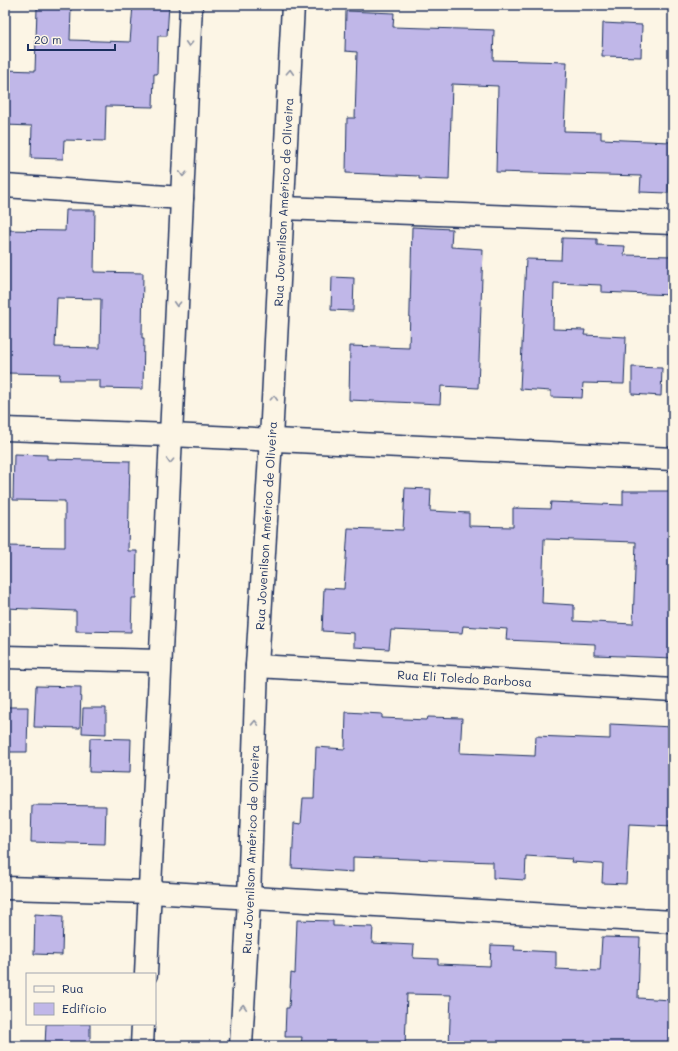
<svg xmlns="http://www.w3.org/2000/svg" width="678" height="1051" font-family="Mali,sans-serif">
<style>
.building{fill:#c0b7e8;stroke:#1b2f5e;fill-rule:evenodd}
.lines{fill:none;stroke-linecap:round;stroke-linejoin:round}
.minor-casing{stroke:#1b2f5e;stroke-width:25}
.secondary-casing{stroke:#1b2f5e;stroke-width:25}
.minor{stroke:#fcf5e5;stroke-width:22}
.secondary{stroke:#fcf5e5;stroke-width:22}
.oneway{stroke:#8c92a2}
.labels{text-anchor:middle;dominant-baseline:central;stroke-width:3.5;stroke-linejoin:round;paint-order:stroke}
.street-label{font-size:12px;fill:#1b2f5e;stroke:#fcf5e5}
</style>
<rect width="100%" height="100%" fill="#fcf5e5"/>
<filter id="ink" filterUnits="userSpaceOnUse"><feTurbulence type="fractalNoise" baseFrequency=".025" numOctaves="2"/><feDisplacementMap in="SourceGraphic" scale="8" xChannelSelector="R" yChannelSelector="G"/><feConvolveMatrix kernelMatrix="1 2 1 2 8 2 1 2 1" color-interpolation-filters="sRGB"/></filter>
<g filter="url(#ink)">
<path class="building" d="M 133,5 L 169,5 L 167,36 L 158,36 L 157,74 L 154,74 L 153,107 L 106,106 L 105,141 L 64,140 L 63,159 L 31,158 L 32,126 L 5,125 L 5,70 L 35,71 L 37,8 L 71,9 L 70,40 L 130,42 Z
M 346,11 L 394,13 L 393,27 L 494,30 L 493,60 L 567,62 L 564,131 L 601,132 L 601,139 L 670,142 L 668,193 L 640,192 L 641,176 L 496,172 L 498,86 L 452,84 L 449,180 L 419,179 L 419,176 L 346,173 L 347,118 L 355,118 L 357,52 L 345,51 Z
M 603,23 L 642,25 L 641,57 L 602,56 Z
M 66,210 L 95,210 L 94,272 L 143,273 L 142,338 L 144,338 L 143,389 L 100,388 L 100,380 L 59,380 L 60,374 L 5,373 L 5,230 L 65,231 ZM 57,298 L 101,299 L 100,348 L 55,347 Z
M 412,227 L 452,229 L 451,247 L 483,249 L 478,388 L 441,386 L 440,404 L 349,400 L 350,346 L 409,348 Z
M 562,238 L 597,239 L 597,245 L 625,246 L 624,255 L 673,256 L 673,295 L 601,292 L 601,285 L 554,283 L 553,329 L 585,330 L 584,335 L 626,337 L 624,384 L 583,383 L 582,398 L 551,397 L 551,391 L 520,389 L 526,259 L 561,260 Z
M 332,277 L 354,278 L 353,311 L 331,310 Z
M 632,367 L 662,368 L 661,396 L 632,394 Z
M 14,454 L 47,455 L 47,459 L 130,461 L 128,551 L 137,551 L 136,598 L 132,598 L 131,632 L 76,631 L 76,611 L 5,608 L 5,546 L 65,547 L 65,501 L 13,500 Z
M 405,488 L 431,489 L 430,511 L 469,513 L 469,526 L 513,527 L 513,508 L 550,509 L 551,502 L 623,505 L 623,491 L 673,491 L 673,658 L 595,655 L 595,644 L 506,640 L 507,629 L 463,626 L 462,633 L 391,630 L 389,649 L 354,647 L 354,633 L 322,631 L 324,588 L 344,589 L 348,528 L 403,530 ZM 544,539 L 636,542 L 633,624 L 574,621 L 574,605 L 542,603 Z
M 36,686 L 81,687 L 80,728 L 34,727 Z
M 5,707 L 28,707 L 27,752 L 5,752 Z
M 83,708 L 106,708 L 106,734 L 82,733 Z
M 346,712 L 382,714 L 382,718 L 427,720 L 428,717 L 462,718 L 460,753 L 535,756 L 536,736 L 610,739 L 610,724 L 673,727 L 673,826 L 629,824 L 626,884 L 602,883 L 603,864 L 571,862 L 572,859 L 526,856 L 525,880 L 493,878 L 493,862 L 353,857 L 353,872 L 292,868 L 294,823 L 301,824 L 303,798 L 314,798 L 316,747 L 345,749 Z
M 90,738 L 131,739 L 130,773 L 89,772 Z
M 32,805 L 106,806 L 105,844 L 31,842 Z
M 35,914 L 63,916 L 62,955 L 34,954 Z
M 297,920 L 333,921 L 333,926 L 373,927 L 372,943 L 414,945 L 413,958 L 438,959 L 438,964 L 490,966 L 491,945 L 515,946 L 514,950 L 556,952 L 556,969 L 600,971 L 602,937 L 640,938 L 638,998 L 671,1000 L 669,1046 L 449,1046 L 451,995 L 407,994 L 405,1046 L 301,1046 L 302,1037 L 285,1037 L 286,1008 L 289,1008 L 291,973 L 295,974 Z
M 46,1024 L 90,1024 L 90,1046 L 45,1046 Z"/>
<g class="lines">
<g class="minor-casing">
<g id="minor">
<path d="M 5,186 L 182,198"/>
<path d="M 283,208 L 673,223"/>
<path d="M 5,429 L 171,435 L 673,459"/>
<path d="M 5,657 L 160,661"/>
<path id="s1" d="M 257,666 L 673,690"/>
<path d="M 5,888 L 150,892 L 673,922"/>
</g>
</g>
<g class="secondary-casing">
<g id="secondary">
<path d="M 146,974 L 191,5"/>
<path d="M 142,1046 L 143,1024"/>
<path id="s2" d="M 241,1046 L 249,898 L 257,666 L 271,439 L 293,5"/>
</g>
</g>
<use href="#minor" class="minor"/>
<use href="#secondary" class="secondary"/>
</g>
<defs><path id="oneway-chevron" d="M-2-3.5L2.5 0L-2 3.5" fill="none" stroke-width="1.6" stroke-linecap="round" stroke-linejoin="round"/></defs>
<g class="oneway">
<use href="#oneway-chevron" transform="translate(189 44) rotate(93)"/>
<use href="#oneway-chevron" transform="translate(290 72) rotate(-87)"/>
<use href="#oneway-chevron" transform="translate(183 174) rotate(93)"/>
<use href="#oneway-chevron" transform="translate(177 304) rotate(93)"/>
<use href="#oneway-chevron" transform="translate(274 398) rotate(-87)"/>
<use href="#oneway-chevron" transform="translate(170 461) rotate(93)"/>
<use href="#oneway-chevron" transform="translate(255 723) rotate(-88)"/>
<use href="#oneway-chevron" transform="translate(243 1007) rotate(-87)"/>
</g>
</g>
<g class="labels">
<g class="street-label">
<text stroke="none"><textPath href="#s2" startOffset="845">Rua Jovenilson Américo de Oliveira</textPath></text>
<text stroke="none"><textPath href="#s2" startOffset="521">Rua Jovenilson Américo de Oliveira</textPath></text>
<text stroke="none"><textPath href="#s1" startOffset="208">Rua Eli Toledo Barbosa</textPath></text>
<text stroke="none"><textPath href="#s2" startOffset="197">Rua Jovenilson Américo de Oliveira</textPath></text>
</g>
</g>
<rect width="678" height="1051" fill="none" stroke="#fcf5e5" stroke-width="20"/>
<rect x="10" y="10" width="658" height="1031" fill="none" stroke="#1b2f5e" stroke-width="1.5" filter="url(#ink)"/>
<rect x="26" y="973" width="130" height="52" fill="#fcf5e5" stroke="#a2a6af"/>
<rect x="34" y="986" width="20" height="6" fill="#fcf5e5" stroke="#a2a6af"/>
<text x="62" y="993" font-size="12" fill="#1b2f5e">Rua</text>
<rect x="34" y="1003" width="20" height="12" fill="#c0b7e8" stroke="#a2a6af"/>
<text x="62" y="1013" font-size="12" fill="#1b2f5e">Edifício</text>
<path d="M28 44v6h87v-6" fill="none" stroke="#1b2f5e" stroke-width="2"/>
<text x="34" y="44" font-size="12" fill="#1b2f5e" stroke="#fcf5e5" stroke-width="3" paint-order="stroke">20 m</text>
</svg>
